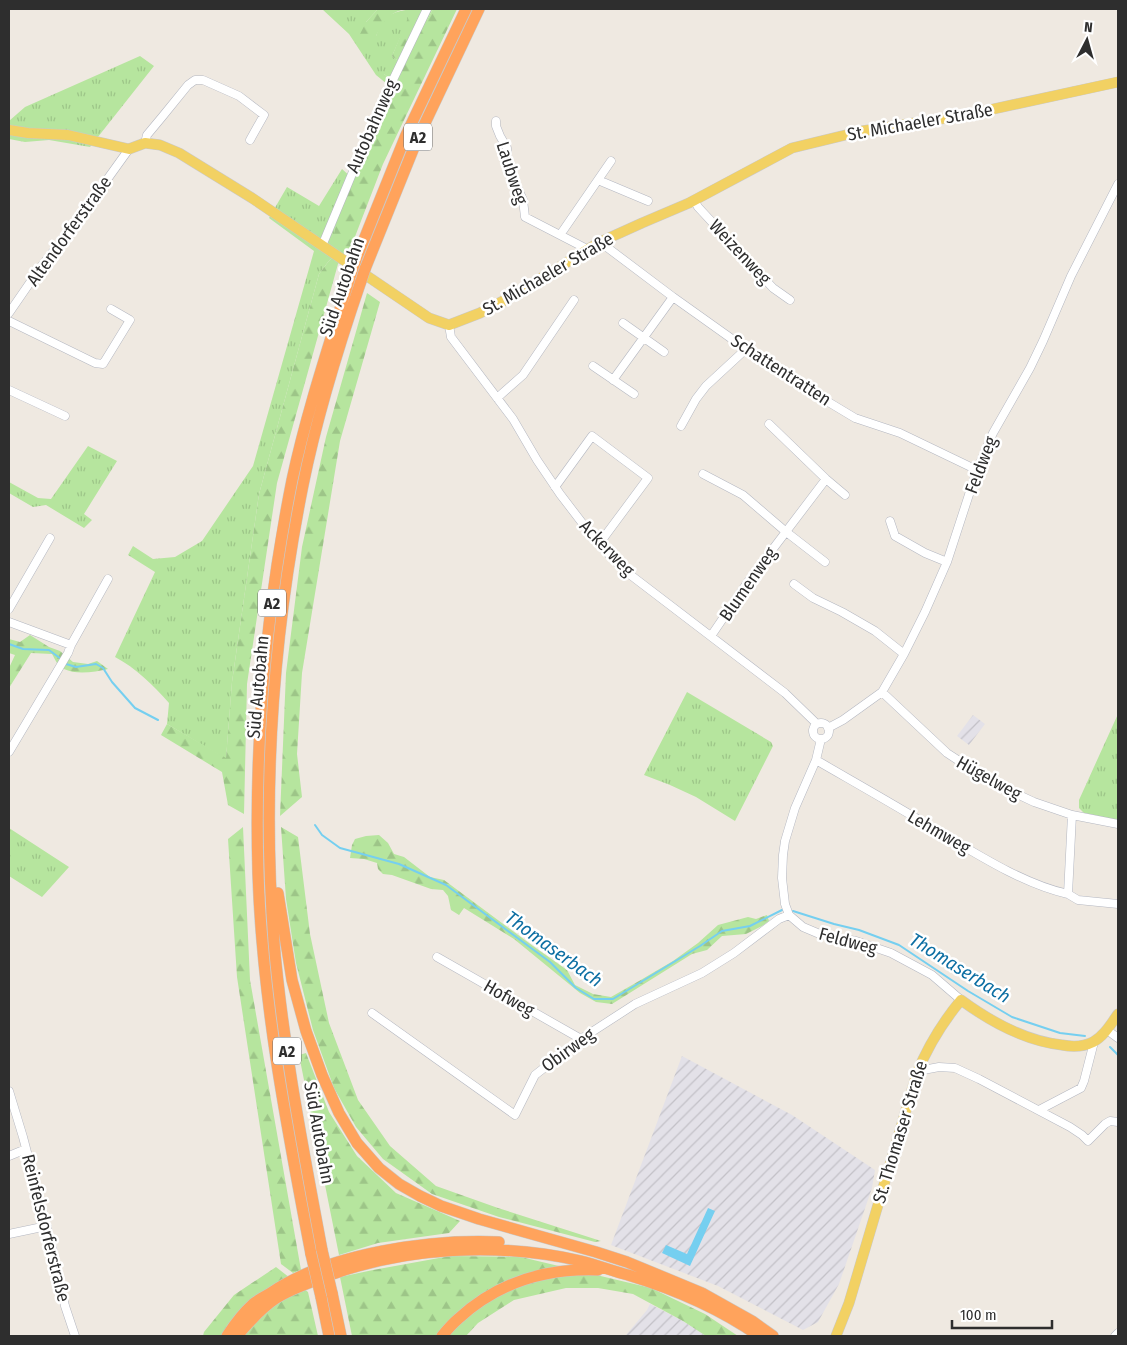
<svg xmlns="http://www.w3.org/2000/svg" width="1127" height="1345" font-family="'Fira Sans Condensed',sans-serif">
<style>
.industrial{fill:url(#industrial-furrows)}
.grass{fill:url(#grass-tufts)}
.forest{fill:url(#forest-firs)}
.water{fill:#75cff0}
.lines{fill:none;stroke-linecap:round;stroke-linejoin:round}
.stream{stroke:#75cff0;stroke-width:2}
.minor-casing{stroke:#b4b7c1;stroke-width:9}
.major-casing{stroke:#c9c9c9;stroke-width:11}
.highway-casing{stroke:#c9c9c9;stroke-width:12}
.minor{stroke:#fff;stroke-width:8}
.major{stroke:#f2d163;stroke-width:10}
.highway{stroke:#ffa35c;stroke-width:11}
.highway-bridge-casing{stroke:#c9c9c9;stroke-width:12;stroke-linecap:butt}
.highway-bridge{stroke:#ffa35c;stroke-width:11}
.labels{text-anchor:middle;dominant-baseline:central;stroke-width:5;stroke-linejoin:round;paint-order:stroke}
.shield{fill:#fff;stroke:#6d6d6d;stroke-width:1}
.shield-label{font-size:16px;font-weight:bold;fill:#2e2e2e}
.street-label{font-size:18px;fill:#2e2e2e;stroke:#fff}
.water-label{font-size:19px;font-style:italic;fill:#0d6fa3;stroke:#fff}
</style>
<defs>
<pattern id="industrial-furrows" width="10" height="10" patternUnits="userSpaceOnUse" patternTransform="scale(1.25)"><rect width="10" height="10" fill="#e3e1e8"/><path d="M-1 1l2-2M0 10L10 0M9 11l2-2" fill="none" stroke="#c3c1c7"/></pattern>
<pattern id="grass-tufts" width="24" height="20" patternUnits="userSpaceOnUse" patternTransform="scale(1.25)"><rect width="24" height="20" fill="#b6e59e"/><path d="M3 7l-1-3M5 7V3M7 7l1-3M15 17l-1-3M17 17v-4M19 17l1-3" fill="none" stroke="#9dc588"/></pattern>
<pattern id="forest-firs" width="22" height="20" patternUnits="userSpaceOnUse" patternTransform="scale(1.25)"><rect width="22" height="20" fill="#b6e59e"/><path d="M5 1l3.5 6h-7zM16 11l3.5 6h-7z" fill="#9dc588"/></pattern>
</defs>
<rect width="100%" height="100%" fill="#efe9e1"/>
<path class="industrial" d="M 973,715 L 985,724 L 969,745 L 957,736 Z
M 682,1056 L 792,1115 L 875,1170 L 872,1188 L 839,1284 L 818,1322 L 803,1330 L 718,1286 L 611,1245 Z
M 650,1304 L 683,1321 L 706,1336 L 628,1336 L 626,1335 L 647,1310 Z"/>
<path class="grass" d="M 322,9 L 378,9 L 366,22 L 376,36 C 378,31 380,25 383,21 C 395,7 416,9 433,9 L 427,20 L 400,38 L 392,56 L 403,65 L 400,75 L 384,74 L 396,83 L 392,88 L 376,75 L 349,34 Z
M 140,56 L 154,66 L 90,147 L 49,140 L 25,142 L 9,139 L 9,121 L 25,107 Z
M 342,169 L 352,178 L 337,252 L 328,262 L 319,274 L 259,494 L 232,682 L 226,759 L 167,724 L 169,703 C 153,685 136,668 115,657 L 155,572 L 128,555 L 133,546 L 153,559 L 175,557 L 202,541 L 253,466 L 314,251 L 269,218 L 287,187 L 319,206 Z
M 88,446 L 117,461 L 84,514 L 92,520 L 84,528 L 46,505 L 33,507 L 9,493 L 9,482 L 38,498 L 51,499 Z
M 687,692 L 771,742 L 773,746 L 735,821 L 696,797 L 670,785 L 644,775 Z
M 1118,714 L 1118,820 L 1084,813 L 1079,808 L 1079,800 Z
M 9,828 L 69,867 L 42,897 L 9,876 Z"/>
<path class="forest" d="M 378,9 L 410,9 C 407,10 404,10 402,10 C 388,13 382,24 376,36 L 364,40 L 360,34 L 366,22 Z
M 433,9 L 457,9 L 383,164 L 351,247 L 338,264 L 277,483 L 247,684 L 244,814 L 228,805 L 222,772 L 161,735 L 167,724 L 226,758 L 232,682 L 259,494 L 319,274 L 328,262 L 337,252 L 332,244 C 342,190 369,139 392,89 L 396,83 L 384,74 L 388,68 L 400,75 L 403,65 L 392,56 L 410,13 L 418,10 L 427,20 Z
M 367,293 L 380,302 L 340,441 L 302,673 L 297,754 L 302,797 L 280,816 L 286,673 L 302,547 L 326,437 Z
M 30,635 L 49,647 L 60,651 L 73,662 L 88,664 L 97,661 L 108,669 C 95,672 76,675 64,669 C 58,667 55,659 52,654 L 31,653 L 9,688 L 9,668 L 15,655 L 9,653 L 9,639 L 20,642 Z
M 243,827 L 250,980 L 301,1270 L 293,1273 L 281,1264 L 237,977 L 228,839 Z
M 281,827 L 298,837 L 310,934 L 329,1023 L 358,1100 L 390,1146 L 436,1186 L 498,1208 L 601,1241 L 595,1242 L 499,1217 L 432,1194 L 383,1159 L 356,1127 L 334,1088 L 313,1030 L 296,963 L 286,899 Z
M 379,835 L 388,843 L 394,854 L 404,857 L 430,877 L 444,880 L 533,946 L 567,970 L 575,985 L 593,994 L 611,997 L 639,981 L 673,961 L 698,943 L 718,925 L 748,917 L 756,919 L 767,915 L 769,921 L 762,926 L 746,934 L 722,936 L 707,950 L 692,954 L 612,1004 L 596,1002 L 580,993 L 514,939 L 464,908 L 459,915 L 451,910 L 448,896 L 443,890 L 431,889 L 392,875 L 383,874 L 378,869 L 377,863 L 364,859 L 350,858 L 352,845 L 355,839 L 366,836 Z
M 306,1053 L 329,1112 L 357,1156 L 396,1193 L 460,1221 L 449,1233 L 378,1243 L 339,1255 L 299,1055 Z
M 450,1256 L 521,1257 L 651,1288 L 705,1314 L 738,1336 L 706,1336 L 683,1321 L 633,1294 L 598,1288 L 566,1288 L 514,1300 L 478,1323 L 466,1336 L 352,1336 L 340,1277 L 373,1270 Z
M 276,1267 L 308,1292 L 318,1336 L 203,1336 L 204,1332 L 234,1295 Z"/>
<path class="water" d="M 708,1208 L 715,1211 L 690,1266 L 662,1253 L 666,1245 L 687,1254 Z"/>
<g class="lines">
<path class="stream" d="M 9,644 L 23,649 L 49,650 L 61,659
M 66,664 L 76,667 L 96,664 L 103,668 L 112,682 L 135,708 L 158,720
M 315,825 L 322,835 L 340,848 L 399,864 L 446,885 L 550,962 L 576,988 L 594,999 L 613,999 L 700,946 L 722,931 L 750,926 L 782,910
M 793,911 L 834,924 L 859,930 L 899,945 L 968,991 L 1012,1017 L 1060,1033 L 1085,1036
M 1110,1047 L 1118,1055"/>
<g class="minor-casing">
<path id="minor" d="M 496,121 L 496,126 L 500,136 L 507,148 L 507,163 L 523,200 L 525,217 L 587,249
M 145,143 L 147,135 L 162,117 L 188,85 L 195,80 L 203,80 L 239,96 L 264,115 L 250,140
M 598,180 L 648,201
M 694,200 L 698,207 L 773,288 L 790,300
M 560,235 L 611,161
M 600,242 L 673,297 L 746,349 L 805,388 L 855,418 L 900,433 L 977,470
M 322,246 L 379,109 L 427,9
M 9,313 L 40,268 L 78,220 L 129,149
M 9,321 L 95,363 L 103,364 L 130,320 L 111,309
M 623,323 L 664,352
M 449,325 L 451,337 L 513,419 L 537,460 L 560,494 L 596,541 L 624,570 L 785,693 L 817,724
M 593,366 L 634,394
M 613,380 L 673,297
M 9,390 L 65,416
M 497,398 L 523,375 L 574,300
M 769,424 L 826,479 L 845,495
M 681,426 L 696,399 L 706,386 L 746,349
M 703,474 L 743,495 L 785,531 L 825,562
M 555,487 L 592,436 L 648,478 L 599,544
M 890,521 L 895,536 L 925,553 L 947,562
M 794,584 L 813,598 L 842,612 L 875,631 L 904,654
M 9,609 L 50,538
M 9,622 L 71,645
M 711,636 L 747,583 L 826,479
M 882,692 L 947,753 L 993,783 L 1034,802 L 1072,815 L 1118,824
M813 731a8 8 0 1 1 16 0a8 8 0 1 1-16 0Z
M 828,728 L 843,720 L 882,692 L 904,654 L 925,612 L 947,562 L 977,470 L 993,433 L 1030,368 L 1043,341 L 1071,276 L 1118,184
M 821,739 L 816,760 L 795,808 L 785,841 L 783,855 L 782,878 L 785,904 L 789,915 L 803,927 L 822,935 L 856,941 L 891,953 L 932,975 L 961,1000
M 9,752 L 68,653 L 71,645 L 108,579
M 816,760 C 854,782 893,804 931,827 C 972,851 1022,884 1068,894
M 1072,815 L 1068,894 L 1078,900 L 1118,904
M 437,957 L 581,1039
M 372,1013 L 515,1115 L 535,1075 L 581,1039 L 635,1004 L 702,973 L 734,953 L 779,919 L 789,915
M 1107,1030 L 1118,1038
M 918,1071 L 939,1067 L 955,1068 L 979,1079 L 1070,1127 L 1082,1135 L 1088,1141 L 1105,1124 L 1110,1121 L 1118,1122
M 9,1091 L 23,1137 L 53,1251 L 65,1306 L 75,1336
M 1039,1110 L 1081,1088 L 1084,1081 L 1094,1042
M 9,1156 L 26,1149
M 9,1234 L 47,1226
M 1115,1336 L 1118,1333"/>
</g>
<g class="major-casing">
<path id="major" d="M 9,130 L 28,133 L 68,135 L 129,149 L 145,143 L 160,145 L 179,153 L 252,198 L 429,318 L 449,325 L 480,313 L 507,299 L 600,242 L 642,223 L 689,203 L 792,148 L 862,131 L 966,115 L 1118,82
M 836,1336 L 849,1303 L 917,1073 C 928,1046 942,1023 961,1000 C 991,1022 1025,1041 1062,1045 C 1072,1047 1083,1047 1093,1042 C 1104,1036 1111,1024 1118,1014"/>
</g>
<g class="highway-casing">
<path id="highway" d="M 355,262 L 406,135 L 466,9
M 365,269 L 417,140 L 479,9
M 278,893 L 292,980 L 306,1031 L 322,1075 L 339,1113 L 357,1143 L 379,1168 L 399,1184 L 420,1196 L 441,1206 L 479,1219 L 596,1252 L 627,1262 L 702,1293 L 752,1321 L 773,1336
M 322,1250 C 303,1148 283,1046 274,942 C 262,789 273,635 303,485 C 317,416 338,348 361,281
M 311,1254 C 287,1128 262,1001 258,873 C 254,741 266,610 292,480 C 307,410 330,342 351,274
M 332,1293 L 341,1336
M 321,1297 L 329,1336
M 227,1336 C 234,1325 243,1313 253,1304 C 259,1299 266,1296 272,1292 C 331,1253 430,1239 499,1242
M 237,1336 C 248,1323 260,1309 275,1299 C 290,1289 309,1283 327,1276 C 405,1247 499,1242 581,1261 C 597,1265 613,1271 628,1275 C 674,1289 719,1308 759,1336
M 442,1336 C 447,1330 452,1324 458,1319 C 497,1283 545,1268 598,1270"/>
</g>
<use href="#minor" class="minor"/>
<use href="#major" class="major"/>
<use href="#highway" class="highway"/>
<g class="highway-bridge-casing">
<path id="highway-bridge" d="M 351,274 L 355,262
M 361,281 L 365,269
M 322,1250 L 332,1293
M 311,1254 L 321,1297"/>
</g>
<use href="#highway-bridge" class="highway-bridge"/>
</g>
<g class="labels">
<g class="shield">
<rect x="404" y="123.5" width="28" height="27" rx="4"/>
<rect x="258" y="589.5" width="28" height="27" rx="4"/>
<rect x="273" y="1037.5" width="28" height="27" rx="4"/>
</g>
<g class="shield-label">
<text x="418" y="137">A2</text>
<text x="272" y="603">A2</text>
<text x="287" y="1051">A2</text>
</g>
<g class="street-label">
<text transform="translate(920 122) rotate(-10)">St. Michaeler Straße</text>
<text transform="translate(372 126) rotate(-66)">Autobahnweg</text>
<text transform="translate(512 173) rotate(72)">Laubweg</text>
<text transform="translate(69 231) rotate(-54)">Altendorferstraße</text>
<text transform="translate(740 252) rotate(47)">Weizenweg</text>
<text transform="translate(548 274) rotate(-30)">St. Michaeler Straße</text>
<text transform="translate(342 287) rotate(-71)">Süd Autobahn</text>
<text transform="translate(781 370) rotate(33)">Schattentratten</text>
<text transform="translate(981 465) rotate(-69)">Feldweg</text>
<text transform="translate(607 548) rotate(46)">Ackerweg</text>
<text transform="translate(748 584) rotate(-55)">Blumenweg</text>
<text transform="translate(258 687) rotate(-85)">Süd Autobahn</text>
<text transform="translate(989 778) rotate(29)">Hügelweg</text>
<text transform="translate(939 832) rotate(30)">Lehmweg</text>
<text transform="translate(848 941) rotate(15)">Feldweg</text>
<text transform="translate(509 998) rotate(30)">Hofweg</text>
<text transform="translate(568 1050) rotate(-36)">Obirweg</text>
<text transform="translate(900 1132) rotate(-73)">St. Thomaser Straße</text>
<text transform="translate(319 1133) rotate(80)">Süd Autobahn</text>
<text transform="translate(46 1228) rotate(76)">Reinfelsdorferstraße</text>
</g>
<g class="water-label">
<text transform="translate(554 949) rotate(36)">Thomaserbach</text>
<text transform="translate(960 968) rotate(32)">Thomaserbach</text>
</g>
</g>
<rect width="1127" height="1345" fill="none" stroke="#2e2e2e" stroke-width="20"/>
<g transform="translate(1087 40) rotate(6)" stroke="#ffffff" stroke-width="4" paint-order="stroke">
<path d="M0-4L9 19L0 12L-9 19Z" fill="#2e2e2e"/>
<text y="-8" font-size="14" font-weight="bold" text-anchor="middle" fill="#2e2e2e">N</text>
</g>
<path d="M952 1320v8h100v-8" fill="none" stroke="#2e2e2e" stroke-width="2.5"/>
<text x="960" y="1320" font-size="15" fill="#2e2e2e" stroke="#ffffff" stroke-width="4" paint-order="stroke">100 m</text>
</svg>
